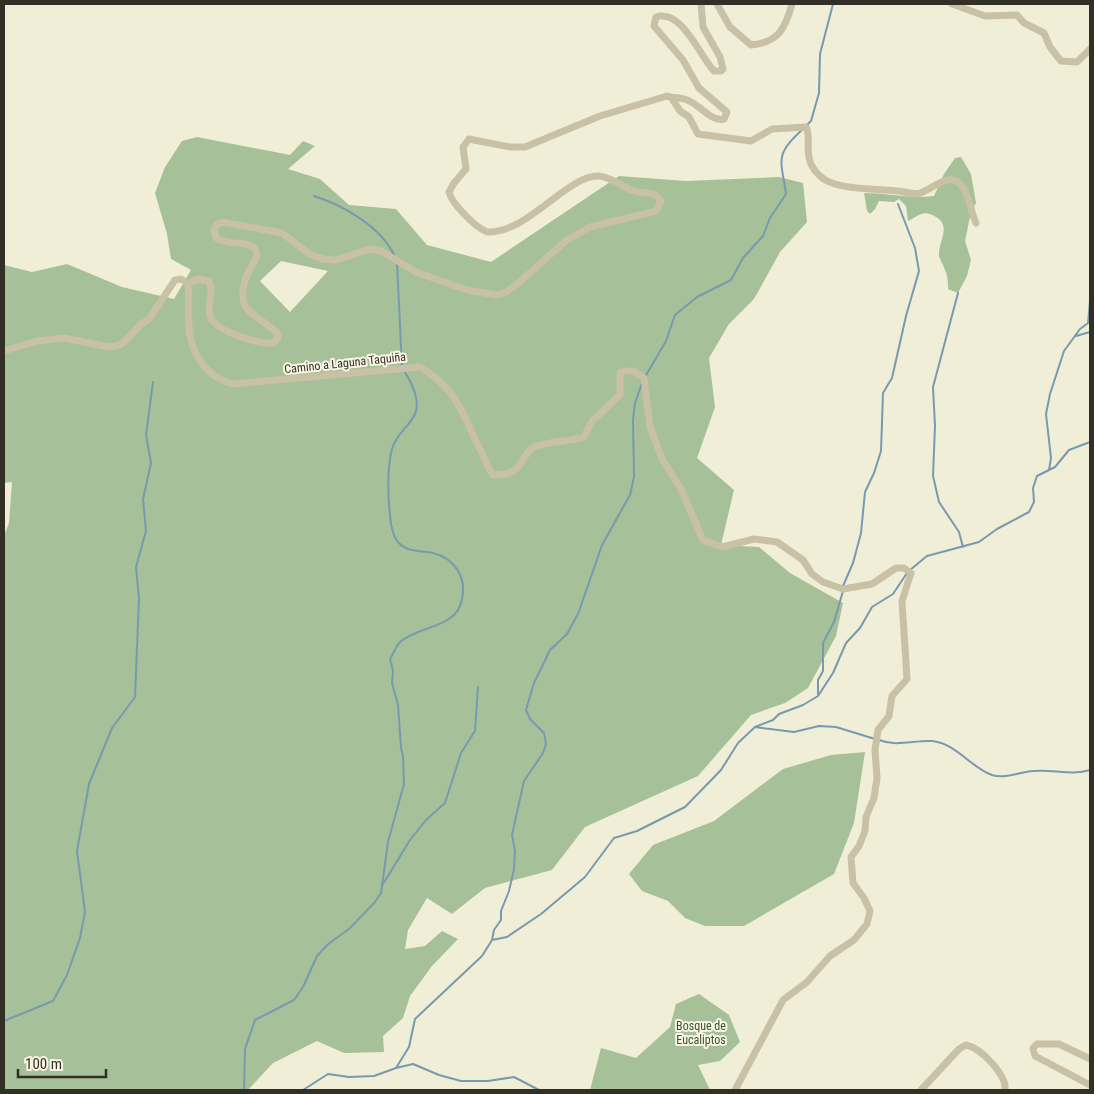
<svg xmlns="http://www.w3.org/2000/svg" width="1094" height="1094" font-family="'Roboto Condensed',sans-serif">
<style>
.green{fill:#a6c099;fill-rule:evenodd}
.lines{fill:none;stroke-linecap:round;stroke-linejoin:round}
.stream{stroke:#779aae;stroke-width:2}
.minor{stroke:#c9c1a5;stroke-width:7}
.labels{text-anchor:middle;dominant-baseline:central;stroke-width:4;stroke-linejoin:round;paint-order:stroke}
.street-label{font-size:12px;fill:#342f26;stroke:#f9f6e5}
.park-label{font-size:12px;fill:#36532a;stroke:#f9f6e5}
</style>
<rect width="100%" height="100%" fill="#f1eed8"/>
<path class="green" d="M 197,137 L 290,155 L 303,141 L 315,146 L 288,169 L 320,179 L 349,205 L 396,209 L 427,245 L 491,262 L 619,176 L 686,181 L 779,177 L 803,183 L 807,222 L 780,252 L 754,299 L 729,324 L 709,358 L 715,407 L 697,458 L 734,490 L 721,545 L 759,547 L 790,573 L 843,603 L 836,636 L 808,688 L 785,703 L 751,715 L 698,776 L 585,827 L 552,870 L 485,888 L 452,914 L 427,898 L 408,930 L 405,949 L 425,946 L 442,931 L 458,939 L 432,966 L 410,996 L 403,1018 L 383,1036 L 384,1052 L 344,1053 L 317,1041 L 273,1063 L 248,1090 L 4,1090 L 4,536 L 9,523 L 12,482 L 4,483 L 4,265 L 32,272 L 67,264 L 122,287 L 174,299 L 191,270 L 171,259 L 167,234 L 155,193 L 165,167 L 182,141 ZM 281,261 L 328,271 L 290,312 L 260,281 Z
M 961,157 L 971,174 L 976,203 L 971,212 L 965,241 L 971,260 L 967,276 L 958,293 L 948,289 C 948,283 948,276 945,270 C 944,266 940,260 939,256 C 938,242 952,226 936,217 C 924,209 919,215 908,221 L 906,206 L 899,199 L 894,202 L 879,201 L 875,209 L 870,214 L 867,211 L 864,193 C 888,193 910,199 934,196 L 944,174 L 955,158 Z
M 865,752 L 854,823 L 834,874 L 744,926 L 705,926 L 685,918 L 668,901 L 642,891 L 629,874 L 653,845 L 714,821 L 783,769 L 831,755 Z
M 699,994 L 729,1015 L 740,1042 L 720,1061 L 698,1065 L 710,1090 L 590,1090 L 601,1048 L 636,1058 L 670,1027 L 676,1004 Z"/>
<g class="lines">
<path class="stream" d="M 806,126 L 811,121 L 819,93 L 820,54 L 833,4
M 314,196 C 343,205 381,227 394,255
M 397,262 L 402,367
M 958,293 L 933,387 L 935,426 L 933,476 L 939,502 L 959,532 L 963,547
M 1076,336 L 1090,332
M 645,377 L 666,341 L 675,315 L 697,297 L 731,280 L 743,258 L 763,236 L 770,218 L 786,194 C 781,159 774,155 803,129
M 1049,470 L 1055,467 L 1069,450 L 1090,442
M 910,570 L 927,556 L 979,542 L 997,529 L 1029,512 L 1034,502 L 1033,488 L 1037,476 L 1049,470 L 1051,458 L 1046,414 L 1050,394 L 1064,351 L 1080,329 L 1088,323 L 1090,301
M 843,586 L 853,563 L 861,533 L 865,492 L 874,473 L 881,451 L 883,393 L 892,378 L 906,316 L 919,271 L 915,248 L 898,204
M 818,694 L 818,680 L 823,671 L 823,643 L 834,622 L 843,591
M 755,727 L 794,732 L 819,726 L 836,727 L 875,739
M 879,740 C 897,747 914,740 932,741 C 956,743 971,768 992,775 C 1005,779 1020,772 1033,771 C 1053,769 1072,776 1090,770
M 383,884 L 410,840 L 426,820 L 445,803 L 461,753 L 475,731 L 478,687
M 492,940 L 494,930 L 501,920 L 501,911 L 509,891 L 514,869 L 515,851 L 512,835 L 524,781 L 543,753 L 546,744 L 544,733 L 530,719 L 526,710 L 534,683 L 550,650 L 567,634 L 578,614 L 602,545 L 630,495 L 634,477 L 633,420 L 635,403 L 642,383
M 4,1021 L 53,1001 L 67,975 L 80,938 L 85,912 L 77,851 L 89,784 L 112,728 L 135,697 L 139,599 L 136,567 L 146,531 L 143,499 L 151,463 L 146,435 L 153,382
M 396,1068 L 413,1064 L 439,1075 L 461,1081 L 488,1081 L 514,1077 L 539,1090
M 244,1090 L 245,1049 L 255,1020 L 294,1000 L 303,987 L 317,956 L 327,945 L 350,928 L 375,902 L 381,893 L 388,842 L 404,784 L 403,756 L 401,748 L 398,705 L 392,683 L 393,671 L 390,659 C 393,654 396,646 400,642 C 419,625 457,629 462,599 C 467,577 454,558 433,553 C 422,551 408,552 400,544 C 394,539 393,532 391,524 C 388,500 386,473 392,449 C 396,434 409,427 415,414 C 421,401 411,381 404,371
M 303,1090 L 328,1074 L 349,1077 L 374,1076 L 396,1068 L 409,1047 L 415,1019 L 482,956 L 492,940 L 507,937 L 541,914 L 585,877 L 614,838 L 637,831 L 685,807 L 721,770 L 738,743 L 755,727 L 773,720 L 779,714 L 803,705 L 818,696 L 833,673 L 846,643 L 860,628 L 872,607 L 893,594 L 907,573"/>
<path class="minor" d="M 717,4 L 730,27 L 751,45 C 779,42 785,29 792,4
M 952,4 L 985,16 L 1017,15 L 1024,23 L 1044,33 L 1050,47 L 1061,61 L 1077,62 L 1090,49
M 671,97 L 680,111 L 689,117 L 698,134 L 751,141 L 772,129 L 806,127 C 813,139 800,158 820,176 C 835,191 877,188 897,191 C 904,191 913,195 920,193 C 932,190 945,174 958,182 C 969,190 970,211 976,223
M 188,284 L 198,279 L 209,281 C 215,293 206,304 210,316 C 215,331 259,345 274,343 L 278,337 L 277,333 C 256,312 233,314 247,275 C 250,268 255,262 257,255 L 255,248 C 242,239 231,247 216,238 L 214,229 L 216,225 L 222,222 L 282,233 L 308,253 L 322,259 L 336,260 L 370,249 L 381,251 L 416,272 L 467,290 L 497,295 L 506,292 L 516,285 L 567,240 L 590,227 L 656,211 L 661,201 C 654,190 644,194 634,191 C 622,187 610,176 598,176 C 566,176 527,234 487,232 C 475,227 452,204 449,192 L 454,183 L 466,169 L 463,147 L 469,139 L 510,147 L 525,147 L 600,116 L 667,96 C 677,99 683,96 693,103 C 703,109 713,122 724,119 L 727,112 L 699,88 L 683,60 L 654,26 L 656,17 C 682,9 699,55 714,71 L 721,71 L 723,69 L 720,57 L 703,27 L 701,4
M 4,351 L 37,341 L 64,338 L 109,347 L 117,346 L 124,342 L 141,324 L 149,319 L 175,280 L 181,279 L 188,284 C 191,316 182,339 204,366 C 214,377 219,380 233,384 L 420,367 C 456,388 461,411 479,447 C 485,457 486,466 493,475 C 498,474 505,475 509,473 C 523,469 524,449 537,446 C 552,441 569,442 584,437 L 592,421 L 620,395 L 620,373 C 630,368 636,372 644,378 L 650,426 L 662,459 L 681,489 L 703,540 L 722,547 L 754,539 L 777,542 L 803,560 L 812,574 L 823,582 L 843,589 L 872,584 L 896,568 L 904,568 L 911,573 L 902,601 L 907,679 L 892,696 L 889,716 L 878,730 L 875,750 L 877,778 L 874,798 L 866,817 L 865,831 L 859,846 L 851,857 L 853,883 L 864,898 L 870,911 L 867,924 L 854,940 L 830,956 L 807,982 L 783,1000 L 735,1090
M 1090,1059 L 1059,1044 L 1037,1044 L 1033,1048 L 1035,1056 L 1090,1085
M 921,1090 L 959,1049 L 966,1045 C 981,1048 1007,1075 1005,1090"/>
</g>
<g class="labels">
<g class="street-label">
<text transform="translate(345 363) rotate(-6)">Camino a Laguna Taquiña</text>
</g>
<g class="park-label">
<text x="701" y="1026">Bosque de<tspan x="701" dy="14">Eucaliptos</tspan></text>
</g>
</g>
<rect width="1094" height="1094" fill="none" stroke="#342f26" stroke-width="10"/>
<path d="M18 1069v8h88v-8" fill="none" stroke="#342f26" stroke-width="2.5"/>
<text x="25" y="1069" font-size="15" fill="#342f26" stroke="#f9f6e5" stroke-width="4" paint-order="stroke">100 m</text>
</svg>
